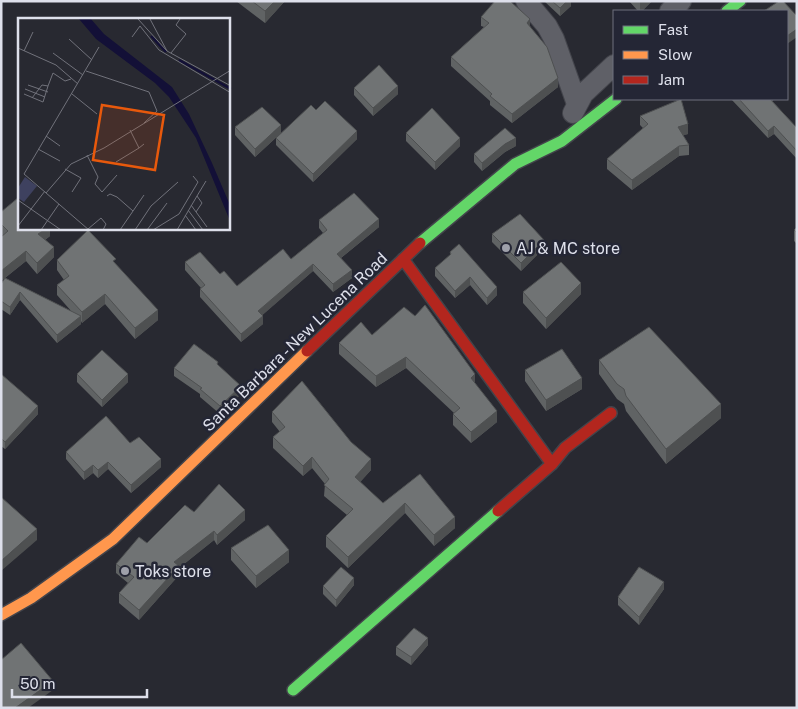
<svg xmlns="http://www.w3.org/2000/svg" width="798" height="709" font-family="'Public Sans',sans-serif">
<style>
.lines{fill:none;stroke-linecap:round;stroke-linejoin:round}
.street-casing{stroke:#43444b;stroke-width:22}
.fast-casing{stroke:#43444b;stroke-width:14}
.slow-casing{stroke:#43444b;stroke-width:14}
.jam-casing{stroke:#43444b;stroke-width:14}
.street{stroke:#5f6067;stroke-width:20}
.fast{stroke:#63d668;stroke-width:11}
.slow{stroke:#ff974d;stroke-width:11}
.jam{stroke:#b3261e;stroke-width:11}
.wall{fill:#606364}
.shaded-wall{fill:#4e5051}
.building{fill:#707374;stroke:#4e5051}
.poi-dot{fill:#9ea0aa;stroke:#242635;stroke-width:2}
.labels{text-anchor:middle;dominant-baseline:central;stroke-width:5;stroke-linejoin:round;paint-order:stroke}
.poi-label{font-size:16px;fill:#dee0eb;stroke:#242635;text-anchor:start}
.street-label{font-size:16px;fill:#dee0eb;stroke:#242635}
.inset-river{fill:none;stroke:#131037;stroke-width:2.5}
.inset-road{fill:none;stroke:#71727b;stroke-width:1}
.view{fill:#e8590c;fill-opacity:0.15;stroke:#e8590c;stroke-width:2.5}
.inset-edge{fill:none;stroke:#dee0eb;stroke-width:2.5}
</style>
<rect width="100%" height="100%" fill="#282931"/>
<g class="lines">
<g class="street-casing">
<path id="street" d="M 526,1 L 547,26 L 554,39 L 577,104
M 670,11 L 681,1
M 573,113 L 583,94 L 614,65"/>
</g>
<g class="fast-casing">
<path id="fast" d="M 727,11 L 740,1
M 420,243 L 515,164 L 562,141 L 616,99
M 293,690 L 498,511"/>
</g>
<g class="slow-casing">
<path id="slow" d="M 1,615 L 31,598 L 113,539 L 307,351"/>
</g>
<g class="jam-casing">
<path id="jam" d="M 403,259 L 552,464 L 565,448 L 611,413
M 307,351 L 420,243
M 498,511 L 552,464"/>
</g>
<use href="#street" class="street"/>
<use href="#fast" class="fast"/>
<use href="#slow" class="slow"/>
<use href="#jam" class="jam"/>
</g>
<path class="wall" d="M 236,1 L 285,1 L 265,23 Z
M 544,1 L 571,1 L 571,6 L 560,16 Z
M 629,1 L 652,1 L 642,11 L 638,11 Z
M 481,17 L 530,26 L 558,87 L 512,123 L 490,105 L 490,101 L 451,66 L 451,57 L 484,27 L 481,26 Z
M 354,88 L 398,94 L 373,116 L 354,95 Z
M 731,99 L 775,99 L 772,101 L 797,128 L 797,159 L 774,134 L 768,138 Z
M 316,110 L 357,139 L 313,182 L 276,145 L 276,138 Z
M 640,116 L 688,134 L 683,135 L 689,145 L 689,155 L 679,156 L 632,190 L 607,169 L 607,159 L 643,128 L 640,125 Z
M 235,127 L 281,133 L 255,157 L 235,135 Z
M 406,133 L 460,146 L 435,170 L 406,141 Z
M 516,146 L 505,152 L 482,171 L 474,162 L 474,154 Z
M 1,212 L 50,229 L 50,236 L 45,240 L 54,257 L 37,274 L 26,261 L 5,278 L 72,312 L 57,295 L 57,285 L 64,280 L 57,270 L 57,260 L 116,265 L 158,320 L 135,339 L 105,304 L 82,323 L 81,321 L 81,324 L 57,343 L 20,300 L 10,315 L 1,309 L 1,284 L 5,278 L 1,281 L 1,237 L 3,236 L 1,234 Z
M 319,220 L 379,227 L 341,258 L 352,278 L 333,292 L 313,271 L 262,315 L 263,324 L 241,342 L 200,297 L 200,289 L 201,288 L 185,270 L 185,262 L 220,274 L 237,286 L 291,259 L 323,233 L 319,228 Z
M 797,227 L 797,244 L 794,241 L 794,230 Z
M 492,234 L 544,248 L 521,271 L 492,242 Z
M 450,252 L 497,295 L 487,305 L 470,285 L 455,298 L 435,276 L 435,268 L 450,256 Z
M 523,292 L 581,294 L 546,329 L 523,303 Z
M 372,335 L 475,384 L 497,422 L 471,443 L 453,425 L 453,414 L 454,413 L 406,368 L 376,387 L 339,354 L 339,343 Z
M 599,360 L 721,418 L 666,464 L 626,411 L 624,404 L 617,399 L 599,374 Z
M 218,365 L 241,394 L 220,414 L 200,397 L 200,394 L 174,376 L 174,368 Z
M 525,370 L 582,389 L 546,411 L 525,381 Z
M 1,374 L 38,414 L 5,449 L 1,446 Z
M 77,374 L 128,382 L 102,407 L 77,382 Z
M 272,412 L 371,470 L 360,482 L 383,503 L 420,474 L 455,528 L 434,546 L 405,513 L 348,568 L 326,547 L 326,536 L 347,515 L 324,496 L 325,484 L 312,468 L 303,476 L 273,448 L 273,437 L 280,432 L 272,422 Z
M 130,443 L 161,467 L 131,493 L 108,469 L 98,478 L 93,473 L 84,480 L 66,459 L 66,452 Z
M 194,512 L 245,520 L 217,545 L 214,540 L 179,568 L 179,575 L 139,620 L 119,603 L 119,593 L 128,583 L 116,573 L 116,564 Z
M 231,548 L 289,562 L 256,588 L 231,560 Z
M 354,585 L 336,607 L 323,594 L 323,586 Z
M 664,589 L 639,625 L 618,605 L 618,597 Z
M 428,645 L 411,665 L 396,655 L 396,647 Z"/>
<path class="shaded-wall" d="M 275,1 L 285,1 L 265,23 L 265,11 Z
M 567,1 L 571,1 L 571,6 L 560,16 L 560,8 Z
M 641,1 L 652,1 L 642,11 L 640,11 L 640,2 Z
M 530,19 L 530,28 L 527,23 Z
M 797,29 L 797,37 L 787,44 L 787,36 Z
M 558,78 L 558,87 L 512,123 L 512,114 Z
M 398,86 L 398,94 L 373,116 L 373,108 Z
M 688,124 L 688,134 L 678,137 L 678,127 Z
M 281,125 L 281,133 L 255,157 L 255,149 Z
M 774,126 L 774,134 L 768,138 L 768,131 Z
M 357,131 L 357,139 L 313,182 L 313,174 Z
M 460,138 L 460,146 L 435,170 L 435,162 Z
M 516,138 L 516,146 L 505,152 L 482,171 L 482,163 L 505,144 Z
M 679,146 L 679,156 L 632,190 L 632,180 Z
M 379,219 L 379,227 L 337,261 L 337,254 Z
M 46,229 L 50,229 L 50,236 L 38,245 L 38,234 Z
M 544,240 L 544,248 L 521,271 L 521,263 Z
M 54,247 L 54,257 L 37,274 L 37,263 Z
M 26,251 L 26,261 L 1,281 L 1,271 Z
M 313,264 L 313,271 L 258,319 L 258,311 Z
M 352,270 L 352,278 L 333,292 L 333,284 Z
M 470,277 L 470,285 L 455,298 L 455,291 Z
M 581,283 L 581,294 L 546,329 L 546,318 Z
M 497,287 L 497,295 L 487,305 L 487,298 Z
M 20,292 L 20,300 L 10,315 L 10,307 Z
M 105,294 L 105,304 L 82,323 L 82,312 Z
M 158,310 L 158,320 L 135,339 L 135,328 Z
M 81,316 L 81,324 L 57,343 L 57,335 Z
M 263,316 L 263,324 L 241,342 L 241,334 Z
M 406,357 L 406,368 L 376,387 L 376,376 Z
M 128,374 L 128,382 L 102,407 L 102,400 Z
M 475,374 L 475,385 L 471,378 Z
M 582,378 L 582,389 L 546,411 L 546,400 Z
M 241,386 L 241,394 L 220,414 L 220,406 Z
M 721,404 L 721,418 L 666,464 L 666,449 Z
M 38,406 L 38,414 L 5,449 L 5,442 Z
M 497,411 L 497,422 L 471,443 L 471,432 Z
M 312,457 L 312,468 L 303,476 L 303,466 Z
M 161,459 L 161,467 L 131,493 L 131,485 Z
M 371,459 L 371,470 L 355,488 L 355,477 Z
M 108,462 L 108,469 L 98,478 L 98,470 Z
M 93,465 L 93,473 L 84,480 L 84,472 Z
M 405,503 L 405,513 L 348,568 L 348,557 Z
M 245,510 L 245,520 L 217,545 L 217,535 Z
M 455,517 L 455,528 L 434,546 L 434,535 Z
M 37,529 L 37,540 L 1,571 L 1,561 Z
M 214,531 L 214,540 L 179,568 L 179,575 L 139,620 L 139,610 L 174,562 Z
M 289,550 L 289,562 L 256,588 L 256,576 Z
M 354,578 L 354,585 L 336,607 L 336,600 Z
M 664,582 L 664,589 L 639,625 L 639,617 Z
M 428,638 L 428,645 L 411,665 L 411,657 Z
M 53,681 L 53,690 L 28,708 L 15,708 Z"/>
<path class="building" d="M 252,1 L 275,1 L 265,11 Z
M 495,1 L 510,1 L 530,19 L 527,23 L 547,47 L 558,78 L 512,114 L 490,96 L 492,94 L 451,57 L 489,23 L 481,17 Z
M 552,1 L 567,1 L 560,8 Z
M 779,1 L 783,1 L 797,16 L 797,29 L 787,36 L 787,11 L 764,11 Z
M 379,65 L 398,86 L 373,108 L 354,88 Z
M 681,99 L 688,124 L 678,127 L 689,145 L 679,146 L 632,180 L 607,159 L 648,124 L 640,116 Z
M 739,99 L 770,99 L 797,128 L 797,151 L 774,126 L 768,131 Z
M 325,101 L 357,131 L 313,174 L 276,138 L 311,105 L 316,110 Z
M 262,107 L 281,125 L 255,149 L 235,127 Z
M 432,108 L 460,138 L 435,162 L 406,133 Z
M 505,128 L 516,138 L 505,144 L 482,163 L 474,154 Z
M 354,193 L 379,219 L 337,254 L 352,270 L 333,284 L 313,264 L 258,311 L 263,316 L 241,334 L 200,289 L 205,285 L 185,262 L 200,252 L 220,274 L 224,271 L 237,286 L 283,249 L 291,259 L 327,230 L 319,220 Z
M 19,197 L 19,229 L 46,229 L 38,234 L 54,247 L 37,263 L 26,251 L 1,271 L 1,237 L 8,231 L 1,224 L 1,212 Z
M 520,214 L 544,240 L 521,263 L 492,234 Z
M 797,227 L 797,233 L 794,230 Z
M 88,230 L 116,259 L 113,261 L 158,310 L 135,328 L 105,294 L 82,312 L 57,285 L 69,276 L 57,260 Z
M 459,244 L 497,287 L 487,298 L 470,277 L 455,291 L 435,268 L 451,254 L 450,252 Z
M 561,262 L 581,283 L 546,318 L 523,292 Z
M 5,278 L 81,316 L 57,335 L 20,292 L 10,307 L 1,301 L 1,284 Z
M 425,305 L 475,374 L 471,378 L 497,411 L 471,432 L 453,414 L 460,408 L 406,357 L 376,376 L 339,343 L 361,322 L 372,335 L 404,307 L 415,316 Z
M 649,327 L 721,404 L 666,449 L 626,396 L 624,389 L 617,384 L 599,360 Z
M 194,344 L 218,362 L 217,364 L 241,386 L 220,406 L 200,389 L 202,388 L 174,368 Z
M 562,349 L 582,378 L 546,400 L 525,370 Z
M 102,350 L 128,374 L 102,400 L 77,374 Z
M 1,374 L 38,406 L 5,442 L 1,438 Z
M 302,381 L 351,442 L 371,459 L 355,477 L 383,503 L 420,474 L 455,517 L 434,535 L 405,503 L 348,557 L 326,536 L 353,509 L 324,485 L 329,479 L 312,457 L 303,466 L 273,437 L 285,427 L 272,412 Z
M 106,416 L 130,443 L 139,437 L 161,459 L 131,485 L 108,462 L 98,470 L 93,465 L 84,472 L 66,452 Z
M 219,484 L 245,510 L 217,535 L 214,531 L 174,562 L 179,566 L 139,610 L 119,593 L 134,577 L 116,564 L 139,537 L 147,543 L 185,505 L 194,512 Z
M 1,497 L 37,529 L 1,561 Z
M 268,525 L 289,550 L 256,576 L 231,548 Z
M 341,567 L 354,578 L 336,600 L 323,586 Z
M 639,567 L 664,582 L 639,617 L 618,597 Z
M 414,628 L 428,638 L 411,657 L 396,647 Z
M 21,643 L 53,681 L 15,708 L 1,708 L 1,660 Z"/>
<g class="poi-dot">
<circle cx="506" cy="248" r="5"/>
<circle cx="125" cy="571" r="5"/>
</g>
<g class="labels">
<g class="poi-label">
<text x="516" y="248">AJ &amp; MC store</text>
<text x="135" y="571">Toks store</text>
</g>
<g class="street-label">
<text transform="translate(295 342) rotate(-44)">Santa Barbara - New Lucena Road</text>
</g>
</g>
<g transform="translate(18 18)">
<rect width="212" height="212" fill="#282931"/>
<path d="M 7,159 L 19,168 L 6,184 L 0,180 L 0,170 Z" fill="#3e415f"/>
<path d="M 61,1 L 73,1 L 86,16 L 154,69 L 171,96 L 194,145 L 212,187 L 212,203 L 178,120 L 151,79 L 137,65 L 78,21 Z" fill="#131037"/>
<path class="inset-river" d="M 133,18 L 148,34M 161,42 L 213,71"/>
<path class="inset-road" d="M 120,1 L 149,33M 132,1 L 149,33 L 213,68M 114,19 L 122,8 L 141,32 L 213,75M 51,21 L 74,42M 0,30 L 38,47 L 60,66M 6,33 L 15,14M 35,35 L 65,57M 153,35 L 168,16 L 158,7 L 162,1M 68,53 L 131,74 L 139,93 L 126,105M 10,67 L 30,74M 7,71 L 27,79M 6,76 L 25,84 L 30,68M 54,76 L 79,96M 14,80 L 24,67 L 30,68 L 35,55 L 47,63 L 53,61M 112,112 L 121,130 L 126,126M 28,118 L 42,128M 20,131 L 42,143M 69,137 L 80,159 L 77,166 L 84,174 L 99,157M 98,144 L 121,130M 47,151 L 63,160 L 54,174M 6,156 L 81,29M 6,156 L 71,212M 28,175 L 53,146 L 86,130 L 213,52M 89,178 L 92,176 L 99,179 L 115,193M 179,178 L 188,163M 0,182 L 43,212M 173,187 L 189,209M 170,192 L 185,212M 167,197 L 178,212M 0,208 L 27,173M 70,211 L 83,200 L 88,206 L 85,212M 23,212 L 41,186M 102,212 L 126,177M 117,212 L 133,188 L 160,164M 129,212 L 149,185M 135,212 L 161,196 L 180,164 L 175,158M 159,212 L 179,178 L 184,185 L 178,194"/>
<path class="view" d="M 84,87 L 146,97 L 137,152 L 75,142 Z"/>
<rect width="212" height="212" class="inset-edge"/>
</g>
<rect width="798" height="709" fill="none" stroke="#dee0eb" stroke-width="5"/>
<rect x="613" y="10" width="175" height="90" fill="#242635" stroke="#6e707e"/>
<rect x="623" y="26" width="25" height="8" fill="#63d668" stroke="#6e707e"/>
<text x="658" y="35" font-size="15" fill="#dee0eb">Fast</text>
<rect x="623" y="51" width="25" height="8" fill="#ff974d" stroke="#6e707e"/>
<text x="658" y="60" font-size="15" fill="#dee0eb">Slow</text>
<rect x="623" y="76" width="25" height="8" fill="#b3261e" stroke="#6e707e"/>
<text x="658" y="85" font-size="15" fill="#dee0eb">Jam</text>
<path d="M12 689v8h135v-8" fill="none" stroke="#dee0eb" stroke-width="2.5"/>
<text x="20" y="689" font-size="15" fill="#dee0eb" stroke="#242635" stroke-width="4" paint-order="stroke">50 m</text>
</svg>
